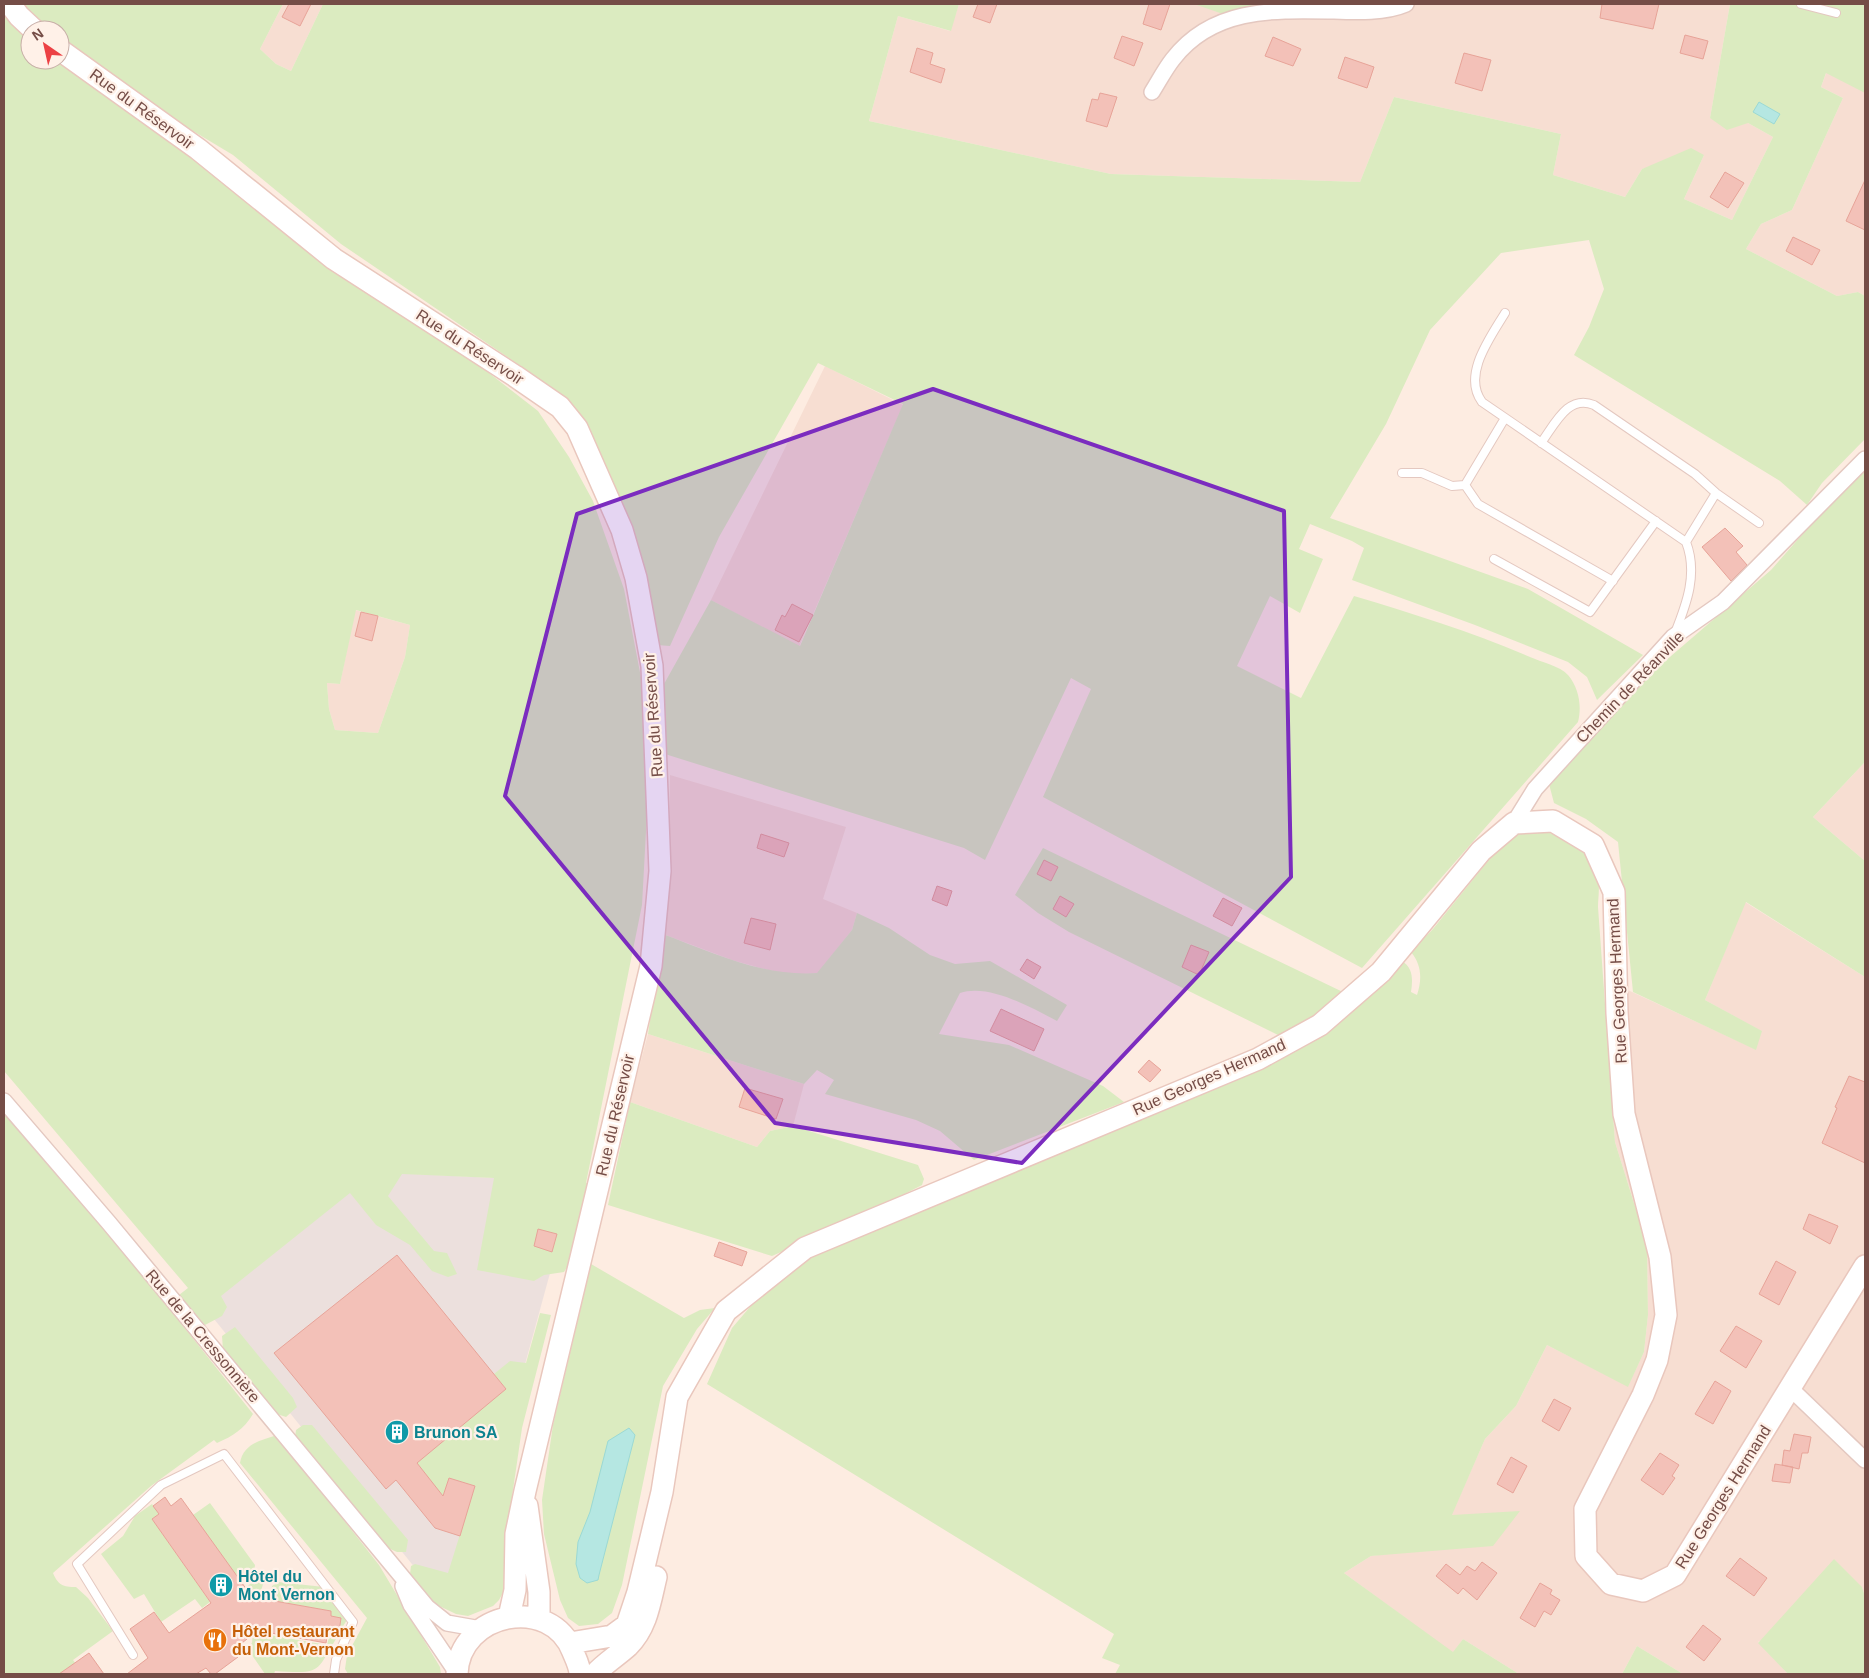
<svg xmlns="http://www.w3.org/2000/svg" width="1869" height="1678" font-family="Helvetica,sans-serif">
<style>
.residential{fill:#f7ded2}
.industrial{fill:#ece0dd}
.green{fill:#dbebc0;fill-rule:evenodd}
.water{fill:#b5e7e2;stroke:#9bd9d4}
.building{fill:#f3c1b8;stroke:#e7a398}
.lines{fill:none;stroke-linecap:round;stroke-linejoin:round}
.lane-casing{stroke:#e4c8c0;stroke-width:10}
.street-casing{stroke:#e4c8c0;stroke-width:18}
.secondary-casing{stroke:#e9c7bd;stroke-width:24}
.lane{stroke:#fff;stroke-width:8}
.street{stroke:#fff;stroke-width:15}
.secondary{stroke:#fff;stroke-width:21}
.marked{fill:#7b2cbf;fill-opacity:0.2;stroke:#7b2cbf;stroke-width:4;stroke-linejoin:round}
.labels{text-anchor:middle;dominant-baseline:central;stroke-width:4.5;stroke-linejoin:round;paint-order:stroke}
.street-label{font-size:16px;fill:#754d47;stroke:#fff1e8}
.culture-label{font-size:16px;font-weight:bold;fill:#0d838f;stroke:#fff1e8;text-anchor:start}
.food-label{font-size:16px;font-weight:bold;fill:#c56008;stroke:#fff1e8;text-anchor:start}
</style>
<rect width="100%" height="100%" fill="#fdece1"/>
<path class="residential" d="M 283,4 L 323,4 L 291,71 L 276,64 L 260,49 Z
M 959,4 L 1730,4 L 1710,118 L 1748,123 L 1773,137 L 1732,220 L 1684,199 L 1704,155 L 1642,169 L 1625,197 L 1553,175 L 1561,134 L 1394,97 L 1360,182 L 1111,174 L 869,121 L 898,16 L 950,31 Z
M 1852,4 L 1865,4 L 1865,296 L 1858,292 L 1837,296 L 1746,249 L 1761,224 L 1792,210 L 1843,98 L 1821,87 Z
M 825,366 L 903,405 L 799,647 L 711,600 Z
M 355,610 L 410,625 L 405,657 L 378,733 L 335,730 L 329,709 L 327,683 L 340,684 Z
M 1865,762 L 1865,861 L 1813,817 Z
M 670,775 L 846,827 L 823,899 L 857,913 L 852,930 L 818,973 L 794,975 L 768,970 L 732,960 L 663,934 L 669,854 Z
M 1745,902 L 1865,977 L 1865,1596 L 1862,1587 L 1758,1642 L 1788,1674 L 1683,1674 L 1637,1646 L 1622,1674 L 1519,1674 L 1463,1639 L 1453,1653 L 1344,1573 L 1371,1556 L 1402,1552 L 1451,1516 L 1485,1439 L 1516,1406 L 1547,1345 L 1628,1386 L 1644,1352 L 1648,1315 L 1647,1245 L 1615,1142 L 1604,979 L 1755,1049 L 1761,1031 L 1705,1000 Z
M 648,1034 L 804,1084 L 793,1126 L 770,1131 L 757,1147 L 630,1102 Z"/>
<path class="industrial" d="M 334,1170 L 575,1182 L 468,1572 L 424,1579 L 189,1288 Z"/>
<path class="green" d="M 22,4 L 283,4 L 260,49 L 276,64 L 291,71 L 323,4 L 959,4 L 951,31 L 898,16 L 869,121 L 1111,174 L 1360,182 L 1394,97 L 1561,134 L 1553,175 L 1625,197 L 1642,169 L 1691,148 L 1704,155 L 1684,199 L 1732,220 L 1773,137 L 1748,123 L 1727,130 L 1710,118 L 1730,4 L 1865,4 L 1865,93 L 1826,73 L 1821,87 L 1843,98 L 1792,210 L 1761,224 L 1746,249 L 1837,296 L 1858,292 L 1865,296 L 1865,439 L 1822,483 L 1807,505 L 1780,481 L 1574,355 L 1589,327 L 1604,289 L 1589,240 L 1501,253 L 1430,330 L 1386,424 L 1330,518 L 1528,589 L 1643,655 L 1597,700 L 1587,677 L 1568,662 L 1475,625 L 1352,580 L 1364,548 L 1352,541 L 1310,524 L 1299,549 L 1323,559 L 1300,613 L 1270,596 L 1237,666 L 1301,698 L 1354,596 C 1414,614 1472,632 1530,657 C 1541,662 1560,666 1568,675 C 1579,688 1582,706 1578,722 L 1362,968 L 1043,797 L 1091,689 L 1071,678 L 985,860 L 964,848 L 665,754 L 664,684 L 711,600 L 800,646 L 903,404 L 818,363 L 719,537 L 670,646 L 657,645 L 646,586 L 557,411 L 528,371 L 341,244 L 233,155 L 188,128 L 60,42 L 60,30 L 47,30 Z
M 1194,4 L 1261,4 L 1223,14 Z
M 4,16 L 30,40 L 30,60 L 58,60 L 476,363 L 538,411 L 569,457 L 593,501 L 624,589 L 643,688 L 647,813 L 642,905 L 586,1183 L 593,1185 L 574,1256 L 564,1272 L 544,1275 L 534,1281 L 477,1270 L 494,1178 L 402,1174 L 388,1196 L 434,1251 L 447,1253 L 457,1274 L 448,1277 L 432,1271 L 410,1245 L 376,1225 L 350,1193 L 221,1296 L 227,1307 L 222,1316 L 205,1325 L 179,1295 L 188,1288 L 4,1071 ZM 356,610 L 410,625 L 405,657 L 378,733 L 335,730 L 329,709 L 327,683 L 340,684 Z
M 1865,471 L 1865,762 L 1813,817 L 1865,861 L 1865,977 L 1746,902 L 1705,1000 L 1762,1031 L 1756,1050 L 1633,992 L 1618,842 L 1586,819 L 1554,803 L 1549,784 L 1635,687 L 1771,570 L 1815,520 Z
M 1538,830 C 1564,835 1593,850 1598,879 C 1600,888 1598,898 1598,907 L 1615,1142 L 1647,1245 L 1648,1315 L 1644,1352 L 1628,1387 L 1547,1345 L 1516,1406 L 1485,1439 L 1452,1515 L 1520,1511 L 1493,1546 L 1371,1556 L 1344,1573 L 1453,1652 L 1463,1639 L 1519,1674 L 1115,1674 L 1120,1665 L 1102,1658 L 1114,1634 L 707,1384 L 732,1328 L 761,1294 L 798,1261 L 1277,1057 L 1341,1021 L 1402,961 C 1413,968 1413,979 1411,992 L 1417,995 C 1422,980 1422,965 1411,952 L 1433,929 L 1504,841 L 1521,831 Z
M 1043,848 L 1345,993 L 1289,1033 L 1278,1035 L 1069,932 L 1038,913 L 1015,895 Z
M 857,913 L 889,928 L 930,955 L 955,964 L 990,961 L 1067,1005 L 1057,1021 C 1032,1008 989,983 960,993 L 939,1034 L 1009,1045 L 1103,1086 L 1124,1102 L 974,1160 L 940,1131 L 916,1120 L 825,1094 L 834,1080 L 817,1070 L 804,1084 L 648,1034 L 663,934 C 713,953 764,977 817,973 L 852,930 Z
M 630,1102 L 757,1147 L 770,1131 L 793,1126 L 918,1165 L 924,1179 L 922,1185 L 858,1218 L 772,1256 L 608,1205 Z
M 4,1111 L 88,1206 L 253,1414 C 244,1429 233,1436 217,1443 L 214,1440 L 151,1486 L 53,1573 C 58,1585 63,1587 76,1587 L 88,1598 L 113,1631 L 73,1660 L 76,1664 L 64,1672 L 65,1674 L 4,1674 Z
M 591,1264 L 684,1318 L 700,1310 L 715,1308 L 697,1329 L 663,1386 L 622,1585 L 612,1613 L 598,1624 L 579,1626 L 568,1618 L 560,1600 L 544,1534 L 542,1500 L 553,1425 Z
M 540,1313 L 551,1315 L 522,1428 L 506,1538 L 507,1585 L 499,1600 L 493,1606 L 468,1616 L 456,1614 L 433,1603 L 410,1574 L 411,1566 L 415,1564 L 448,1573 L 475,1486 L 449,1478 L 443,1496 L 417,1463 L 506,1389 L 494,1374 L 510,1361 L 526,1363 Z
M 235,1327 L 293,1398 L 297,1407 L 286,1417 L 274,1413 L 223,1350 L 222,1336 Z
M 303,1425 L 312,1425 L 408,1540 L 406,1552 L 397,1552 L 388,1548 L 295,1437 L 296,1430 Z
M 274,1436 L 324,1495 L 379,1565 L 440,1667 L 441,1674 L 348,1674 L 345,1669 L 347,1655 L 367,1618 L 240,1463 C 243,1445 258,1441 274,1436 Z
M 210,1503 L 255,1565 L 254,1573 L 241,1582 L 193,1515 Z
M 152,1504 L 159,1514 L 152,1519 L 210,1602 L 202,1608 L 195,1599 L 161,1622 L 144,1594 L 134,1599 L 101,1554 L 123,1536 L 135,1516 Z
M 1834,1559 L 1862,1587 L 1865,1596 L 1865,1674 L 1788,1674 L 1758,1643 Z
M 258,1578 L 264,1581 L 256,1607 L 245,1588 Z
M 278,1582 L 324,1587 L 347,1620 L 339,1632 L 341,1619 L 331,1616 L 331,1611 L 269,1600 L 272,1586 Z
M 253,1632 L 327,1645 L 330,1633 L 339,1634 C 315,1673 323,1674 275,1671 L 274,1674 L 265,1674 L 247,1648 L 252,1643 Z
M 1637,1646 L 1683,1674 L 1622,1674 Z"/>
<path class="water" d="M 1759,102 L 1780,114 L 1774,124 L 1753,112 Z
M 629,1428 L 635,1435 L 599,1575 L 598,1580 L 587,1583 L 580,1578 L 576,1564 L 578,1542 L 590,1512 L 608,1441 Z"/>
<path class="building" d="M 289,4 L 311,4 L 300,26 L 282,17 Z
M 978,4 L 997,4 L 990,23 L 973,17 Z
M 1149,4 L 1170,4 L 1161,30 L 1143,24 Z
M 1602,4 L 1659,4 L 1653,29 L 1600,18 Z
M 1685,35 L 1708,41 L 1703,59 L 1680,53 Z
M 1122,36 L 1143,43 L 1134,66 L 1114,58 Z
M 1273,37 L 1301,49 L 1293,66 L 1265,56 Z
M 917,48 L 933,53 L 930,64 L 945,69 L 941,83 L 910,72 Z
M 1464,53 L 1491,60 L 1482,91 L 1455,83 Z
M 1345,57 L 1374,67 L 1367,88 L 1338,78 Z
M 1100,93 L 1117,97 L 1107,127 L 1086,121 L 1092,99 L 1098,100 Z
M 1725,172 L 1744,183 L 1728,208 L 1710,197 Z
M 1865,180 L 1865,230 L 1846,221 Z
M 1793,237 L 1820,250 L 1812,265 L 1786,251 Z
M 1725,528 L 1743,546 L 1736,552 L 1747,565 L 1731,581 L 1702,547 Z
M 792,604 L 813,615 L 799,642 L 775,630 L 782,615 L 785,617 Z
M 361,612 L 378,616 L 372,641 L 355,636 Z
M 761,834 L 789,843 L 784,857 L 757,848 Z
M 1044,860 L 1058,867 L 1051,881 L 1037,874 Z
M 937,886 L 952,891 L 947,906 L 932,900 Z
M 1060,896 L 1074,904 L 1066,917 L 1053,909 Z
M 1223,898 L 1242,908 L 1232,926 L 1213,916 Z
M 751,918 L 776,924 L 770,950 L 744,943 Z
M 1191,945 L 1209,952 L 1199,975 L 1182,967 Z
M 1027,959 L 1041,967 L 1034,979 L 1020,970 Z
M 1001,1009 L 1044,1029 L 1034,1051 L 990,1031 Z
M 1149,1060 L 1161,1070 L 1150,1082 L 1138,1072 Z
M 1849,1076 L 1865,1082 L 1865,1163 L 1822,1143 L 1837,1108 L 1835,1107 Z
M 745,1088 L 783,1099 L 776,1119 L 739,1107 Z
M 1809,1214 L 1838,1226 L 1830,1244 L 1803,1229 Z
M 538,1229 L 557,1234 L 552,1252 L 534,1246 Z
M 719,1242 L 747,1252 L 742,1266 L 714,1256 Z
M 397,1255 L 506,1389 L 417,1463 L 443,1496 L 449,1478 L 475,1486 L 460,1536 L 435,1528 L 396,1480 L 386,1489 L 274,1353 Z
M 1776,1261 L 1796,1272 L 1779,1305 L 1759,1294 Z
M 1736,1326 L 1762,1341 L 1746,1368 L 1720,1351 Z
M 1715,1381 L 1731,1391 L 1713,1424 L 1695,1414 Z
M 1554,1399 L 1571,1408 L 1559,1431 L 1542,1421 Z
M 1794,1434 L 1811,1437 L 1808,1453 L 1802,1453 L 1799,1469 L 1782,1465 L 1784,1450 L 1790,1451 Z
M 1660,1453 L 1679,1465 L 1672,1476 L 1675,1478 L 1663,1495 L 1641,1480 Z
M 1511,1457 L 1527,1466 L 1513,1493 L 1497,1484 Z
M 1775,1464 L 1793,1467 L 1790,1483 L 1772,1481 Z
M 165,1497 L 171,1506 L 181,1498 L 252,1597 L 331,1611 L 331,1616 L 341,1618 L 339,1632 L 328,1630 L 326,1643 L 249,1629 L 247,1639 L 233,1650 L 238,1657 L 215,1674 L 211,1674 L 206,1668 L 196,1674 L 127,1674 L 148,1658 L 130,1629 L 154,1612 L 169,1633 L 211,1603 L 152,1519 L 159,1514 L 153,1506 Z
M 1740,1558 L 1767,1578 L 1754,1596 L 1726,1576 Z
M 1482,1562 L 1497,1573 L 1477,1600 L 1463,1588 L 1458,1594 L 1436,1576 L 1446,1564 L 1460,1575 L 1467,1566 L 1475,1571 Z
M 1540,1583 L 1552,1590 L 1550,1594 L 1560,1600 L 1551,1615 L 1544,1611 L 1535,1627 L 1520,1618 Z
M 1703,1625 L 1721,1639 L 1704,1661 L 1686,1647 Z
M 89,1653 L 104,1674 L 59,1674 Z"/>
<g class="lines">
<g class="lane-casing">
<path id="lane" d="M 1801,4 L 1836,13
M 1505,313 C 1490,338 1462,375 1482,402 L 1686,542
M 1541,443 C 1555,424 1568,394 1594,405 L 1695,474 L 1716,493 L 1759,523
M 1402,473 L 1422,473 L 1452,486 L 1465,485 L 1478,504 L 1613,581
M 1465,485 L 1505,418
M 1494,559 L 1590,612 L 1656,521
M 1675,633 C 1687,603 1698,573 1686,542 L 1716,493
M 133,1655 L 77,1564 L 161,1485 L 224,1454 L 353,1622 L 336,1660 L 334,1674"/>
</g>
<g class="street-casing">
<path id="street" d="M 1152,92 C 1159,81 1165,69 1173,59 C 1213,7 1275,10 1334,11 C 1357,12 1385,13 1406,4
M 1514,823 L 1535,789 L 1673,637 L 1723,602 L 1865,459
M 4,1101 L 109,1223 L 427,1607 L 447,1623 L 481,1629
M 1790,1388 L 1865,1460
M 403,1586 L 411,1605 L 457,1673"/>
</g>
<g class="secondary-casing">
<path id="secondary" d="M 10,4 L 19,16 L 34,30
M 60,50 L 198,149 L 334,259 L 515,376 L 560,407 L 577,428 L 622,530 L 636,578 L 652,666 L 660,871 L 651,966 L 525,1491 L 516,1534 L 515,1590 L 509,1617
M 527,1506 L 539,1592 L 539,1619
M 570,1643 L 612,1636 L 627,1625 L 638,1592 L 662,1492 L 677,1397 L 726,1311 L 805,1248 L 1258,1059 L 1320,1025 L 1381,972 L 1481,851 L 1514,823 L 1553,821 L 1593,845 L 1614,892 L 1617,1013 L 1624,1114 L 1660,1257 L 1666,1315 L 1657,1360 L 1643,1395 L 1585,1509 L 1586,1556 L 1611,1584 L 1643,1591 L 1675,1575 L 1865,1266
M 457,1674 C 459,1612 551,1594 573,1652 C 576,1659 580,1667 580,1674
M 595,1674 C 605,1663 617,1656 628,1646 C 647,1627 650,1602 656,1577"/>
</g>
<use href="#lane" class="lane"/>
<use href="#street" class="street"/>
<use href="#secondary" class="secondary"/>
</g>
<path class="marked" d="M 933,389 L 1284,511 L 1291,877 L 1022,1163 L 775,1123 L 505,796 L 577,514 Z"/>
<defs>
<g id="building-disc" transform="scale(1.25)"><circle r="9.5" fill="#0f9aa8" stroke="#fff1e8"/><path d="M-4-6H4V6H1V3H-1V6H-4ZM-2.5-4.3h1.7v1.8h-1.7ZM.8-4.3h1.7v1.8H.8ZM-2.5-1h1.7V.8h-1.7ZM.8-1h1.7V.8H.8Z" fill="#fff"/></g>
<g id="restaurant-disc" transform="scale(1.25)"><circle r="9.5" fill="#e8710a" stroke="#fff1e8"/><path d="M-5-6h1v4h1v-4h1v4h1v-4h1v5L-1.5 .5V6h-2V.5L-5-1ZM5-6V6H3V1.5H1.5Q1.5-4 5-6Z" fill="#fff"/></g>
</defs>
<g fill-rule="evenodd">
<use href="#building-disc" x="397" y="1432"/>
<use href="#building-disc" x="221" y="1585"/>
<use href="#restaurant-disc" x="215" y="1640"/>
</g>
<g class="labels">
<g class="street-label">
<text transform="translate(142 109) rotate(36)">Rue du Réservoir</text>
<text transform="translate(470 347) rotate(33)">Rue du Réservoir</text>
<text transform="translate(1630 687) rotate(-46)">Chemin de Réanville</text>
<text transform="translate(653 715) rotate(-94)">Rue du Réservoir</text>
<text transform="translate(1617 981) rotate(-93)">Rue Georges Hermand</text>
<text transform="translate(1209 1077) rotate(-24)">Rue Georges Hermand</text>
<text transform="translate(615 1115) rotate(-77)">Rue du Réservoir</text>
<text transform="translate(203 1336) rotate(50)">Rue de la Cressonnière</text>
<text transform="translate(1723 1497) rotate(-58)">Rue Georges Hermand</text>
</g>
<g class="culture-label">
<text x="414" y="1432">Brunon SA</text>
<text x="238" y="1576">Hôtel du<tspan x="238" dy="18">Mont Vernon</tspan></text>
</g>
<g class="food-label">
<text x="232" y="1631">Hôtel restaurant<tspan x="232" dy="18">du Mont-Vernon</tspan></text>
</g>
</g>
<rect width="1869" height="1678" fill="none" stroke="#754d47" stroke-width="10"/>
<g transform="translate(45 45) rotate(326)"><circle r="24" fill="#fff1e8" stroke="#c8afa8"/>
<path d="M0-4L9 19L0 12L-9 19Z" fill="#ec4144"/>
<text y="-8" font-size="14" font-weight="bold" text-anchor="middle" fill="#754d47">N</text>
</g>
</svg>
